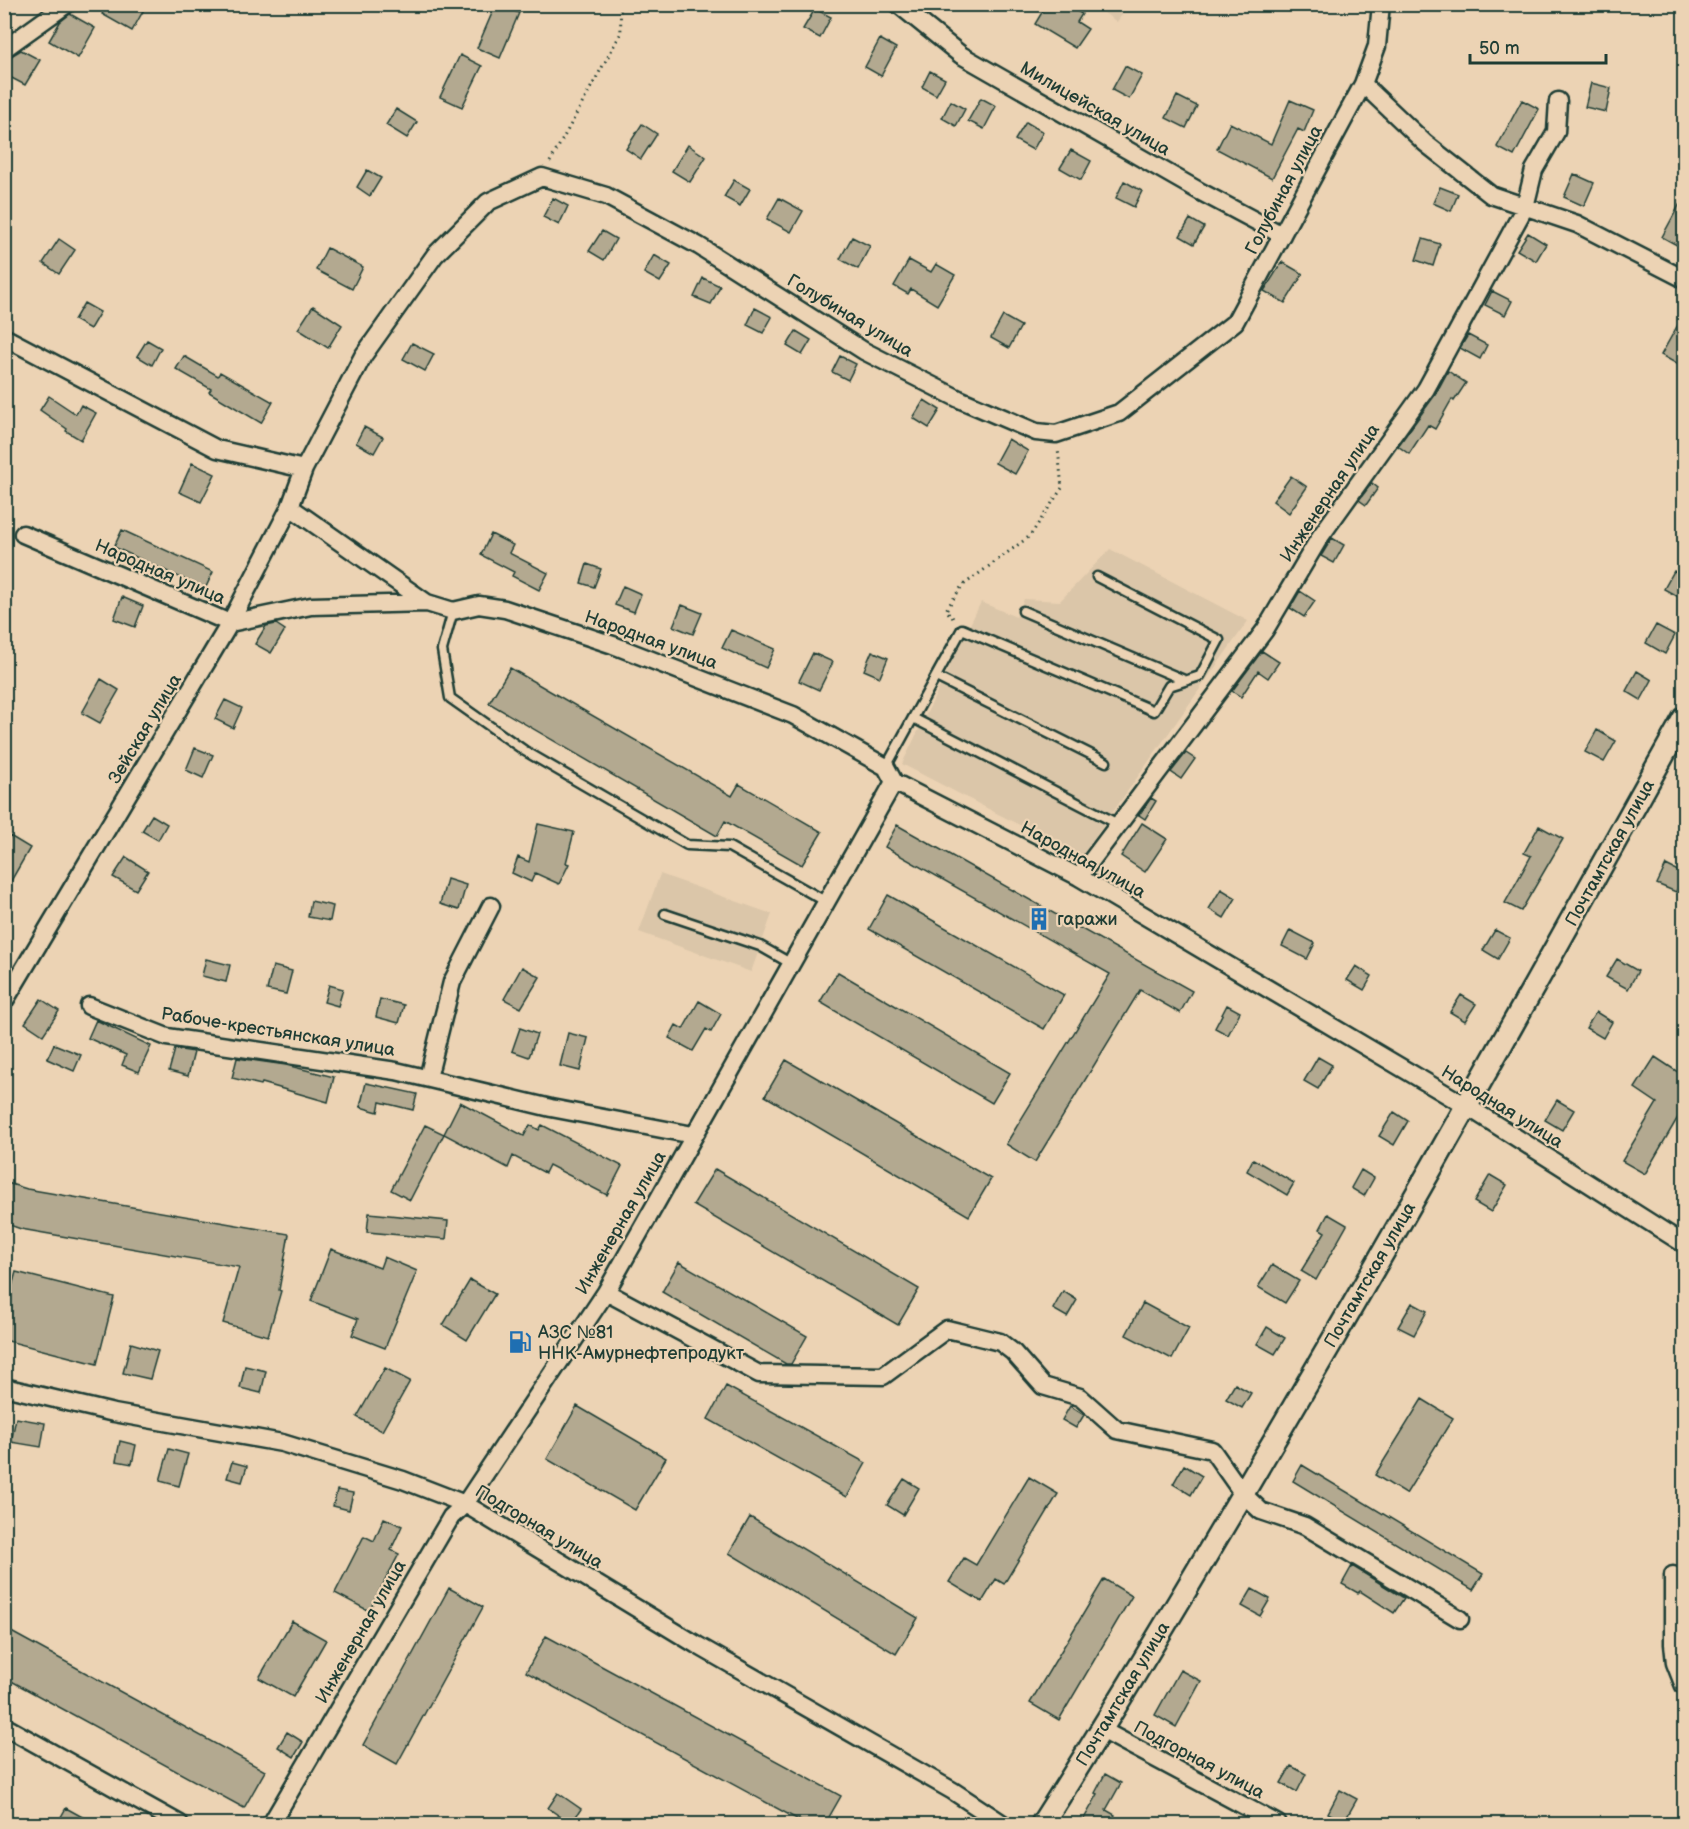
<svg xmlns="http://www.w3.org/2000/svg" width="1689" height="1829" font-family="'Balsamiq Sans',sans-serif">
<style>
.built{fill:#dbc6a9}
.building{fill:#b3a990;stroke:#1f3d34;stroke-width:1.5}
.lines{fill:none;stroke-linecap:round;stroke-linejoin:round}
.service-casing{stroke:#1f3d34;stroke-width:13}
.minor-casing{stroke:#1f3d34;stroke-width:21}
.tertiary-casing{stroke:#1f3d34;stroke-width:26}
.path{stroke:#1f3d34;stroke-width:3;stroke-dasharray:1.5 4.5;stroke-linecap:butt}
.service{stroke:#ecd3b4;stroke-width:8}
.minor{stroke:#ecd3b4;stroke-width:16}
.tertiary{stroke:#ecd3b4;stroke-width:21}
.labels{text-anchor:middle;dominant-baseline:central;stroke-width:4.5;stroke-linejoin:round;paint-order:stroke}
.street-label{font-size:18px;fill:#1f3d34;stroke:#ecd3b4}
.poi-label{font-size:18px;fill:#1f3d34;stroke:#ecd3b4;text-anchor:start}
</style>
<rect width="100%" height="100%" fill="#ecd3b4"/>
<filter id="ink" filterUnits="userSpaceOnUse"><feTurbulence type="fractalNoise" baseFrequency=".0167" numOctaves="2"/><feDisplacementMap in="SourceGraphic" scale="12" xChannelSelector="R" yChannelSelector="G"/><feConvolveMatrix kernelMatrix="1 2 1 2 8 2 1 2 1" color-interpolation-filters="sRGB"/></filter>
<g filter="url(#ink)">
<path class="built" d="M 1093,5 L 1128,5 L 1117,22 Z
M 1110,549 L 1248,621 L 1081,857 L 902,764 L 981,602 L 1016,617 L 1024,599 L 1060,601 Z
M 660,874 L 772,914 L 751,972 L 639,932 Z"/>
<path class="building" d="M 108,4 L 147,4 L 132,31 L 102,14 Z
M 496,4 L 519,13 L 500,58 L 477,48 Z
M 1047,4 L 1065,4 L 1082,14 L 1077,22 L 1088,29 L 1075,48 L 1035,24 Z
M 815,9 L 831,17 L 820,38 L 803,29 Z
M 70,14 L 95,28 L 78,58 L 49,41 L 60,22 Z
M 880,39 L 896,48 L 881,76 L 865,67 Z
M 21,50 L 40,60 L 25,85 L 4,74 L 6,59 Z
M 460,55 L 482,66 L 462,107 L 440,97 Z
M 1125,66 L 1142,75 L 1129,99 L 1112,90 Z
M 930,71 L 945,79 L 936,95 L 922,87 Z
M 1591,83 L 1611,88 L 1606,112 L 1585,107 Z
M 1177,96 L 1197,106 L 1186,128 L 1166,118 Z
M 981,98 L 996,106 L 984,129 L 968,121 Z
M 1290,100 L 1313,110 L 1304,132 L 1298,129 L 1272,178 L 1217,149 L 1230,123 L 1271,144 Z
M 1522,100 L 1539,109 L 1514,156 L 1497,147 Z
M 951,101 L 965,109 L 956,126 L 942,118 Z
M 396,109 L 417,122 L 407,138 L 386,125 Z
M 1026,122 L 1043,132 L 1033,150 L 1015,140 Z
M 642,124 L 657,134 L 641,159 L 626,149 Z
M 688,145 L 706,157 L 690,182 L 672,171 Z
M 1071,150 L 1091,161 L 1081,180 L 1060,168 Z
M 367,170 L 381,178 L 370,196 L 357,187 Z
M 1574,174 L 1594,183 L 1584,206 L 1564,197 Z
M 734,180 L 750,189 L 740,206 L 724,197 Z
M 1124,181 L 1142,191 L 1134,207 L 1116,198 Z
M 1440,187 L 1458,194 L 1451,211 L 1433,203 Z
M 1684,196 L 1684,249 L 1662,237 Z
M 553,198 L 568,206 L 559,225 L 543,217 Z
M 779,198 L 803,211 L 791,232 L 767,219 Z
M 1190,219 L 1204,227 L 1194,244 L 1180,236 Z
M 602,231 L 616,239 L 604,260 L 589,251 Z
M 1528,233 L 1546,244 L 1536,261 L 1517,250 Z
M 852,237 L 870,246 L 858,269 L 840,259 Z
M 59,239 L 75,250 L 59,274 L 43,263 Z
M 1423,239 L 1440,244 L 1433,266 L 1416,260 Z
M 327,248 L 363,267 L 352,289 L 316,270 Z
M 654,255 L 671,265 L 660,282 L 644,273 Z
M 909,260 L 931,272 L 936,264 L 955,275 L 937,305 L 911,289 L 908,294 L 894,286 Z
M 1282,262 L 1303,274 L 1285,303 L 1264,291 Z
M 703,278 L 720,286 L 711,304 L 694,297 Z
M 1492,291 L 1512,301 L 1505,315 L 1485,305 Z
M 84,303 L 100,312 L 90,329 L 74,320 Z
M 313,306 L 342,325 L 328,348 L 298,329 Z
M 755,308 L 772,317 L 763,333 L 747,325 Z
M 1684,314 L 1684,368 L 1661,355 Z
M 1003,316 L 1021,326 L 1009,348 L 991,338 Z
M 796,331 L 811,340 L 802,355 L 787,346 Z
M 1468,335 L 1487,345 L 1480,359 L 1460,348 Z
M 147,340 L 161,348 L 152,365 L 137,356 Z
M 412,343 L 434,354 L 425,371 L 403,359 Z
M 184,356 L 218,376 L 220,372 L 273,402 L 261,423 L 209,392 L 211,389 L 176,369 Z
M 840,356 L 856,364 L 848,380 L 832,372 Z
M 1448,371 L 1466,383 L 1454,401 L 1452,399 L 1435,429 L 1428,425 L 1409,454 L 1398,446 L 1435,395 Z
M 49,396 L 76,414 L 81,405 L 96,413 L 81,440 L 66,431 L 67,429 L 40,410 Z
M 924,400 L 940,410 L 929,428 L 913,418 Z
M 364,427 L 383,437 L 374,453 L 356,443 Z
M 1008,439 L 1028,451 L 1015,474 L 995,463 Z
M 192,463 L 215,474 L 201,502 L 179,492 Z
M 1291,476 L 1307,487 L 1289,513 L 1273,501 Z
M 1372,483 L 1378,488 L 1366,505 L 1359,500 Z
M 122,530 L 213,572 L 205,589 L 114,547 Z
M 491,534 L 513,545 L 509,553 L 548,573 L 539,590 L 512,576 L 514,572 L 481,555 Z
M 1332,538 L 1344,545 L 1334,563 L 1321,556 Z
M 587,564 L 601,569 L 594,587 L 581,583 Z
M 1674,571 L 1684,576 L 1684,600 L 1664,589 Z
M 623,586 L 641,594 L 634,612 L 615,605 Z
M 1300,591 L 1315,601 L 1304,617 L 1290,608 Z
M 122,597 L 143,606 L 135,627 L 114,619 Z
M 682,605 L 702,613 L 693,634 L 673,626 Z
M 276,624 L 285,630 L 271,653 L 255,644 L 266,626 Z
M 1656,625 L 1675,635 L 1665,654 L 1646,643 Z
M 731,630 L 775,649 L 766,668 L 722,648 Z
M 872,651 L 888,658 L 880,677 L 864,670 Z
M 1262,651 L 1279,662 L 1268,678 L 1258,671 L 1241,697 L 1232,691 Z
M 813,653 L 833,662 L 819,690 L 799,681 Z
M 510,668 L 732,796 L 739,784 L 822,832 L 802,865 L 725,821 L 717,836 L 489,703 Z
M 1637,671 L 1652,680 L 1641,700 L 1626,691 Z
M 101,679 L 119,690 L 100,723 L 82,713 Z
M 225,700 L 242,708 L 233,728 L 215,719 Z
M 1597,730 L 1616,741 L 1604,762 L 1585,752 Z
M 195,748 L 213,755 L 203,778 L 186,770 Z
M 1186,753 L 1195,759 L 1181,779 L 1171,772 Z
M 1151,798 L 1156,801 L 1145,819 L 1139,815 Z
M 152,815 L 167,824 L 158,840 L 142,831 Z
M 1142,823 L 1167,839 L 1145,872 L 1121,856 Z
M 538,824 L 574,832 L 566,863 L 569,864 L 559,884 L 535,873 L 531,882 L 512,873 L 518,857 L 529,862 Z
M 897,825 L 1192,991 L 1180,1013 L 1140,990 L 1035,1162 L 1006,1144 L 1110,974 L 885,847 Z
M 1539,826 L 1563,839 L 1521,911 L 1505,903 L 1531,856 L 1524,853 Z
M 10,836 L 30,848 L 4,893 L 4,846 Z
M 126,857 L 148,871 L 136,890 L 113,877 Z
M 1666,865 L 1684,874 L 1676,892 L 1657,884 Z
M 447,879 L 466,885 L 459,910 L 440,904 Z
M 1221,889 L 1236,898 L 1224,918 L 1209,909 Z
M 888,895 L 1064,995 L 1044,1029 L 869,929 Z
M 311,901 L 333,906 L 330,921 L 308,917 Z
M 1290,930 L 1315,943 L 1307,959 L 1282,946 Z
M 1495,930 L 1510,938 L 1498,959 L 1483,950 Z
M 206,959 L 230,965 L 226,982 L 202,976 Z
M 1617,959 L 1638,971 L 1628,989 L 1606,977 Z
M 273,966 L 292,971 L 286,994 L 267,990 Z
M 1356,966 L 1372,976 L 1364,990 L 1347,980 Z
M 522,967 L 540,977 L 521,1008 L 504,999 Z
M 838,972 L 1010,1073 L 992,1103 L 820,1002 Z
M 329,985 L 343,989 L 338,1006 L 324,1002 Z
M 1461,995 L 1476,1004 L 1465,1021 L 1450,1012 Z
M 41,999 L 59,1011 L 43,1035 L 25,1023 Z
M 380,999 L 404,1005 L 399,1023 L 376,1017 Z
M 699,1001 L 721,1014 L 711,1032 L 706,1029 L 693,1051 L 669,1038 L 676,1025 L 683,1029 Z
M 1227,1005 L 1240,1012 L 1228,1035 L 1215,1028 Z
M 1596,1012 L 1612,1022 L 1603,1038 L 1586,1028 Z
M 96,1020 L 151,1046 L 139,1072 L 122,1065 L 126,1055 L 88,1038 Z
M 520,1028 L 537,1034 L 529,1057 L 512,1051 Z
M 568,1033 L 588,1038 L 580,1071 L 560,1066 Z
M 54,1044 L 81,1055 L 74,1071 L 47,1059 Z
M 175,1049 L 194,1052 L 188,1076 L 169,1071 Z
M 1318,1057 L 1332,1065 L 1318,1089 L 1304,1081 Z
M 1655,1057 L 1684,1076 L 1684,1107 L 1645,1174 L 1622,1161 L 1657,1103 L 1635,1088 Z
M 237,1058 L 286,1065 L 334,1077 L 328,1102 L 262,1083 L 261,1085 L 232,1078 Z
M 786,1060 L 991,1179 L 969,1216 L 765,1096 Z
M 366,1083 L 417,1094 L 413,1110 L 380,1102 L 378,1112 L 360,1107 Z
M 1557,1100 L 1574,1110 L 1562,1130 L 1545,1120 Z
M 460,1102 L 524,1136 L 530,1125 L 539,1130 L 542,1125 L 622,1166 L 607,1195 L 549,1165 L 545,1173 L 513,1156 L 508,1168 L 444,1134 Z
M 1394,1112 L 1408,1121 L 1394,1145 L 1379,1136 Z
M 425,1125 L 444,1134 L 410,1200 L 391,1190 Z
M 1253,1159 L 1294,1183 L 1287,1195 L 1247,1171 Z
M 715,1169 L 919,1289 L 898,1325 L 693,1205 Z
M 1361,1170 L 1374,1178 L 1364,1196 L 1351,1188 Z
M 1490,1175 L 1507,1185 L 1491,1212 L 1474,1202 Z
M 4,1182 L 27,1189 L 289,1234 L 279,1290 L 281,1291 L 268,1336 L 223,1323 L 239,1267 L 21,1229 L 4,1223 Z
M 369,1213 L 448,1221 L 446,1239 L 367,1232 Z
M 1328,1214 L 1347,1225 L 1316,1280 L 1301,1271 L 1325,1232 L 1320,1229 Z
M 331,1249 L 380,1268 L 384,1257 L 417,1271 L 385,1348 L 352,1335 L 358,1319 L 311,1301 Z
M 679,1262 L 807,1336 L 791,1364 L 786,1364 L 662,1292 Z
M 1272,1265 L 1299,1281 L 1285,1303 L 1258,1287 Z
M 16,1272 L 114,1297 L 97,1364 L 4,1340 L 4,1315 Z
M 470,1280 L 495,1294 L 467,1340 L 443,1325 Z
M 1063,1291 L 1077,1300 L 1067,1317 L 1053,1309 Z
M 1143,1303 L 1189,1328 L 1172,1359 L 1126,1335 Z
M 1412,1303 L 1427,1311 L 1414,1335 L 1398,1327 Z
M 1267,1327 L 1285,1338 L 1275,1354 L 1257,1344 Z
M 131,1343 L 158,1351 L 150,1379 L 123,1373 Z
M 245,1366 L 266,1371 L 261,1393 L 240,1388 Z
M 385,1368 L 410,1381 L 382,1431 L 357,1417 Z
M 1235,1384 L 1251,1393 L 1242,1408 L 1226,1399 Z
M 726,1386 L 866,1463 L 847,1497 L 708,1419 Z
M 1422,1399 L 1453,1418 L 1406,1494 L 1375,1475 Z
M 577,1406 L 666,1458 L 635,1510 L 547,1459 Z
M 1070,1406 L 1084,1415 L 1076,1428 L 1062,1420 Z
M 16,1418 L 45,1423 L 41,1447 L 11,1442 Z
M 120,1441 L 136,1445 L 132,1464 L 116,1461 Z
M 169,1449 L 188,1454 L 179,1486 L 160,1481 Z
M 232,1462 L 247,1466 L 242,1482 L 227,1478 Z
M 1184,1465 L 1202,1476 L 1191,1495 L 1173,1484 Z
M 1302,1465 L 1483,1574 L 1473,1590 L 1293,1481 Z
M 1029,1477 L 1058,1494 L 1004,1584 L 996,1579 L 982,1602 L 949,1582 L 964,1558 L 976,1565 Z
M 904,1479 L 919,1488 L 903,1515 L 887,1505 Z
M 337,1490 L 353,1493 L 349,1510 L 333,1506 Z
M 750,1517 L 918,1618 L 896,1654 L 729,1553 Z
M 384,1518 L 402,1526 L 391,1550 L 399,1554 L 369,1611 L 335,1593 L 364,1536 L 374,1541 Z
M 1352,1566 L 1404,1598 L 1394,1613 L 1360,1591 L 1358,1593 L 1342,1584 Z
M 1104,1579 L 1132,1596 L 1059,1720 L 1030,1703 Z
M 449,1588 L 483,1607 L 397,1764 L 363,1745 Z
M 1252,1589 L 1270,1599 L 1260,1616 L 1242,1606 Z
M 292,1621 L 326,1640 L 293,1697 L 259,1678 Z
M 4,1628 L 265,1771 L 244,1808 L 4,1677 Z
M 546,1636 L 841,1796 L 825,1824 L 806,1824 L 526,1672 Z
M 1180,1670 L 1201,1681 L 1176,1727 L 1155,1715 Z
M 287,1732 L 303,1742 L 294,1757 L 278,1747 Z
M 1291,1766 L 1306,1774 L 1297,1792 L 1281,1783 Z
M 1105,1774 L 1121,1783 L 1106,1810 L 1115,1815 L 1110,1824 L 1081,1824 L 1098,1794 L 1095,1793 Z
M 1340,1790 L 1357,1799 L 1344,1822 L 1328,1813 Z
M 558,1793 L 581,1809 L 571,1824 L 548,1808 Z
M 66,1808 L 95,1824 L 57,1824 Z"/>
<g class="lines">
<g class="service-casing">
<path id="service" d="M 453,611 L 442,650 L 450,698 L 525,751 L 687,845 L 729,847 L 825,901
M 1023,611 L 1184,680
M 936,677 L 1106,762
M 913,718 L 1120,825
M 886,767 L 962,629 L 1154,711 L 1169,686 L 1200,676 L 1219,640 L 1097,577
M 665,914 L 760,946 L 790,963"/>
</g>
<g class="minor-casing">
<path id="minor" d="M 898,4 L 961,55 L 1201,192 L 1282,235
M 1381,4 L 1377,46 L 1363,84 L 1425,143 L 1491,195 L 1577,224 L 1684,279
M 4,49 L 67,4
M 4,337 L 217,449 L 304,469
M 290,507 L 427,603
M 23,534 L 230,623 L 311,606 L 427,603 L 453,611 L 479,605 L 505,609 L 613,645 L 793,715 L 886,767 L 894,782 L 1079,877 L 1468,1107 L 1684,1244
M 1079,877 L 1265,630 L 1320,537 L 1426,389 L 1525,207 L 1534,170 L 1556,132 L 1558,101
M 4,1002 L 230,623 L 290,507 L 304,469 L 363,356 L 435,255 L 488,202 L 542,177 L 606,196 L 699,246 L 864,351 L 959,399 L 1036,432 L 1056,434 L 1119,413 L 1235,322 L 1363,84
M 89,1006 L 167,1037 L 396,1071 L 551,1108 L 693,1135
M 428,1078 L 452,982 L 491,906
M 606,1292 L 759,1374 L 883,1376 L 947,1329 L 1000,1342 L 1013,1352 L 1043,1386 L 1080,1397 L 1117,1430 L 1212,1450 L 1243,1494 L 1261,1511 L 1305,1526 L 1460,1619
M 4,1387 L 114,1413 L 282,1443 L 403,1480 L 465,1504 L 697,1645 L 953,1791 L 1003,1824
M 1673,1575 L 1673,1644 L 1675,1663 L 1684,1686
M 4,1726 L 180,1824
M 1102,1730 L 1278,1824
M 271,1824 L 451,1517 L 465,1504 L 606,1292 L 894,782"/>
</g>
<g class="tertiary-casing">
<path id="tertiary" d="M 1042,1824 C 1137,1675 1227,1521 1317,1367 C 1442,1152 1563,935 1684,718"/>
</g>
<path class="path" d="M 550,162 L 621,33 L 620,4
M 953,618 L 946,610 L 962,586 L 1030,536 L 1062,488 L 1058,449"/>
<use href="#service" class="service"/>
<use href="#minor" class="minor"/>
<use href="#tertiary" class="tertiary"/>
</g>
</g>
<defs>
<g id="building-bare" transform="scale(1.8)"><path d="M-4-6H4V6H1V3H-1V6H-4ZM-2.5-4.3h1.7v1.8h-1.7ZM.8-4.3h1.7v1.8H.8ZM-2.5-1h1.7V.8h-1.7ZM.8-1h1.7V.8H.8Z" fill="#1f6fb2" stroke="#ecd3b4" stroke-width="2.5" paint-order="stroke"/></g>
<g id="fuel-bare" transform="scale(1.8)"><path d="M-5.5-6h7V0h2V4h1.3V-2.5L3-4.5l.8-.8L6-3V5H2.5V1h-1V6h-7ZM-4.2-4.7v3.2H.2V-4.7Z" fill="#1f6fb2" stroke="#ecd3b4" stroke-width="2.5" paint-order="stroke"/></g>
</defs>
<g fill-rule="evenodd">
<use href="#building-bare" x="1039" y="919"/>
<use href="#fuel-bare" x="520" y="1342"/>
</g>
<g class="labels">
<g class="street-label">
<text transform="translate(1095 109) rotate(30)">Милицейская улица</text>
<text transform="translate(1284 190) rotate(-62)">Голубиная улица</text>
<text transform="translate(850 316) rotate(31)">Голубиная улица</text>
<text transform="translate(1330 493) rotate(-56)">Инженерная улица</text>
<text transform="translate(160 572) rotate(23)">Народная улица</text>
<text transform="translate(651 640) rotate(20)">Народная улица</text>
<text transform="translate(145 729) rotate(-59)">Зейская улица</text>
<text transform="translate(1610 853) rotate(-61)">Почтамтская улица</text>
<text transform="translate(1083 860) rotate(29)">Народная улица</text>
<text transform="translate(278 1032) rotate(9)">Рабоче-крестьянская улица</text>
<text transform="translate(1502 1107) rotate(32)">Народная улица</text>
<text transform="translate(621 1223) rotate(-60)">Инженерная улица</text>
<text transform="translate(1370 1275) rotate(-60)">Почтамтская улица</text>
<text transform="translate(539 1527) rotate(31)">Подгорная улица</text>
<text transform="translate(361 1632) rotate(-60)">Инженерная улица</text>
<text transform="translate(1123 1694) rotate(-59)">Почтамтская улица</text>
<text transform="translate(1199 1760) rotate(28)">Подгорная улица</text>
</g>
<g class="poi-label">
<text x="1057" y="919">гаражи</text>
<text x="538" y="1332">АЗС №81<tspan x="538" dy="21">ННК-Амурнефтепродукт</tspan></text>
</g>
</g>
<rect width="1689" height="1829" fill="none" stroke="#ecd3b4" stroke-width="24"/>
<rect x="12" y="12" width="1665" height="1805" fill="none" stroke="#1f3d34" stroke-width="2" filter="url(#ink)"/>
<path d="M1470 54v9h136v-9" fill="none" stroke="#1f3d34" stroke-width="3"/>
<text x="1479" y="54" font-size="18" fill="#1f3d34" stroke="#ecd3b4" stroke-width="4.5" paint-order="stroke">50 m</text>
</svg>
